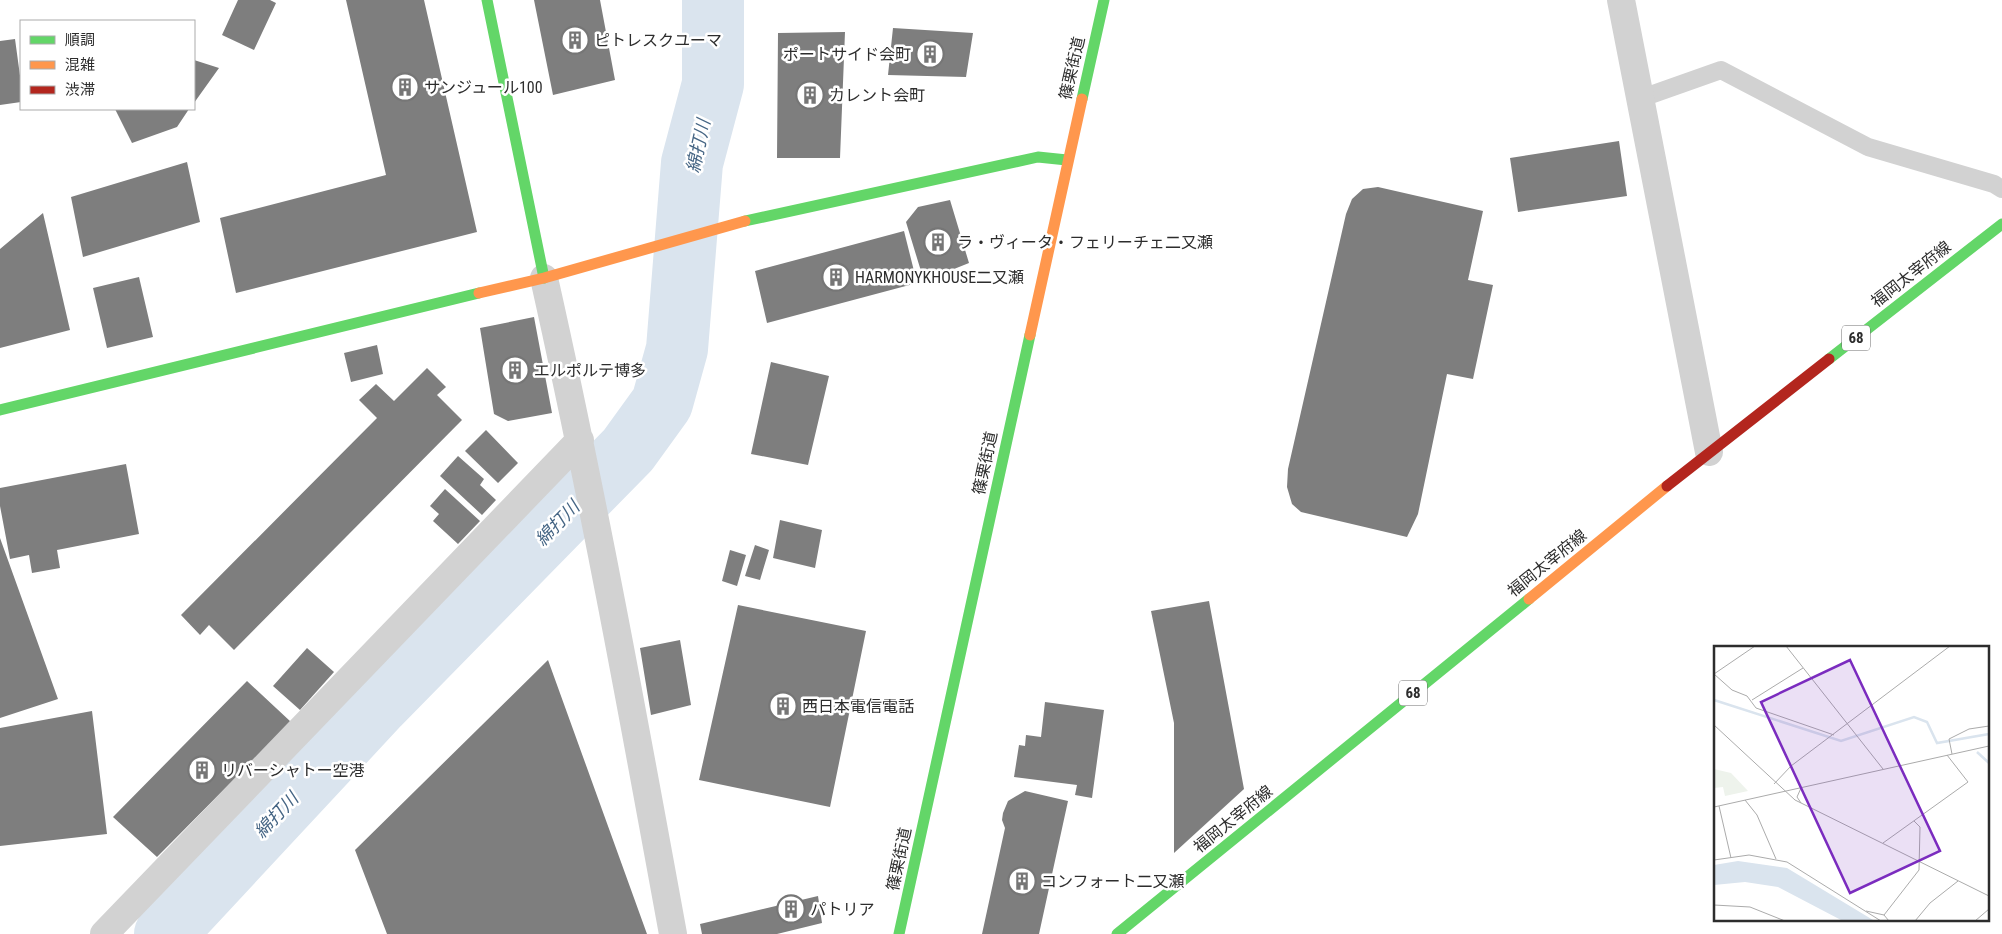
<svg xmlns="http://www.w3.org/2000/svg" width="2002" height="934" font-family="'Roboto Condensed','Noto Sans JP',sans-serif">
<style>
.lines{fill:none;stroke-linecap:round;stroke-linejoin:round}
.river{stroke:#dae4ee;stroke-width:62}
.building{fill:#7e7e7e}
.lane{stroke:#d2d2d2;stroke-width:18}
.street{stroke:#d2d2d2;stroke-width:28}
.fast{stroke:#63d668;stroke-width:11}
.slow{stroke:#ff974d;stroke-width:11}
.jam{stroke:#b3261e;stroke-width:11}
.labels{text-anchor:middle;dominant-baseline:central;stroke-width:5;stroke-linejoin:round;paint-order:stroke}
.shield{fill:#fff;stroke:#6c6c6c;stroke-width:1}
.shield-label{font-size:15px;font-weight:bold;fill:#2d2d2d}
.poi-label{font-size:16px;fill:#2d2d2d;stroke:#fff;text-anchor:start}
.street-label{font-size:16px;fill:#2d2d2d;stroke:#fff}
.water-label{font-size:18px;font-style:italic;fill:#456584;stroke:#fff}
.inset-river{fill:none;stroke:#dae4ee;stroke-width:2.5}
.inset-road{fill:none;stroke:#ababab;stroke-width:1}
.view{fill:#7b2cbf;fill-opacity:0.15;stroke:#7b2cbf;stroke-width:2.5}
.inset-edge{fill:none;stroke:#2d2d2d;stroke-width:2.5}
</style>
<rect width="100%" height="100%" fill="#fff"/>
<g class="lines">
<path class="river" d="M 165,934 L 379,704 L 628,450 L 662,403 L 677,349 L 692,163 L 713,84 L 713,0"/>
</g>
<path class="building" d="M 238,0 L 270,0 L 276,3 L 254,50 L 222,35 Z
M 346,0 L 424,0 L 477,232 L 236,293 L 220,218 L 386,175 Z
M 534,0 L 600,0 L 615,80 L 553,95 Z
M 893,28 L 973,33 L 966,77 L 888,75 Z
M 845,32 L 840,158 L 777,158 L 778,33 Z
M 15,39 L 21,83 L 21,102 L 0,105 L 0,41 Z
M 194,60 L 219,68 L 194,103 Z
M 115,109 L 189,109 L 177,127 L 132,143 Z
M 1619,141 L 1627,196 L 1518,212 L 1510,158 Z
M 187,162 L 200,222 L 83,257 L 71,197 Z
M 1378,187 L 1483,211 L 1468,280 L 1493,285 L 1473,379 L 1447,374 L 1418,514 L 1407,537 L 1301,512 L 1292,504 L 1287,487 L 1288,469 L 1346,214 L 1352,199 L 1363,189 Z
M 950,200 L 969,263 L 924,281 L 906,222 L 918,207 Z
M 43,213 L 70,330 L 0,348 L 0,249 Z
M 904,231 L 917,283 L 767,323 L 755,271 Z
M 139,277 L 153,337 L 107,348 L 93,288 Z
M 534,317 L 552,413 L 508,421 L 494,414 L 480,328 Z
M 377,345 L 383,374 L 351,382 L 344,353 Z
M 771,362 L 829,376 L 808,465 L 751,454 Z
M 427,368 L 446,387 L 437,395 L 462,420 L 234,650 L 209,625 L 200,635 L 181,615 L 377,418 L 359,400 L 376,384 L 394,401 Z
M 486,430 L 518,463 L 498,483 L 465,451 Z
M 458,456 L 484,479 L 480,485 L 496,500 L 482,515 L 440,476 Z
M 126,464 L 139,534 L 57,550 L 60,568 L 32,573 L 29,555 L 10,559 L 0,506 L 0,488 Z
M 445,489 L 480,521 L 458,544 L 433,521 L 439,514 L 430,506 Z
M 780,520 L 822,530 L 815,568 L 773,558 Z
M 0,538 L 58,699 L 0,718 Z
M 755,545 L 769,550 L 760,580 L 745,576 Z
M 730,550 L 746,555 L 737,586 L 722,581 Z
M 1209,601 L 1244,789 L 1174,853 L 1174,723 L 1151,611 Z
M 738,605 L 866,631 L 830,807 L 699,780 Z
M 680,640 L 691,705 L 651,715 L 640,648 Z
M 307,648 L 334,672 L 300,710 L 273,686 Z
M 548,660 L 647,934 L 387,934 L 355,850 Z
M 247,681 L 291,722 L 157,857 L 113,817 Z
M 1045,702 L 1104,710 L 1092,798 L 1075,795 L 1077,785 L 1014,777 L 1019,745 L 1025,746 L 1026,735 L 1041,737 Z
M 92,711 L 107,834 L 0,846 L 0,728 Z
M 1025,791 L 1068,801 L 1039,934 L 982,934 L 1005,828 L 1002,820 L 1003,813 L 1008,801 Z
M 818,896 L 822,923 L 777,934 L 702,934 L 700,924 Z"/>
<g class="lines">
<path class="lane" d="M 1639,99 L 1721,70 L 1868,147 L 1994,184 L 2002,189"/>
<path class="street" d="M 1621,0 L 1709,452
M 544,278 C 593,496 633,715 673,934
M 104,934 L 580,440"/>
<path class="fast" d="M 487,0 L 544,278
M 1082,99 L 1104,0
M 745,221 L 1038,157 L 1067,160
M 1829,359 L 2002,224
M 0,410 L 479,293
M 899,934 L 1030,335
M 1117,934 L 1529,599"/>
<path class="slow" d="M 479,293 L 544,278 L 745,221
M 1030,335 L 1082,99
M 1529,599 L 1667,486"/>
<path class="jam" d="M 1667,486 L 1829,359"/>
</g>
<defs>
<g id="building-ring" transform="scale(1.4375)"><circle r="9.5" fill="#fff" stroke="#767676" stroke-width="1.5"/><path d="M-4-6H4V6H1V3H-1V6H-4ZM-2.5-4.3h1.7v1.8h-1.7ZM.8-4.3h1.7v1.8H.8ZM-2.5-1h1.7V.8h-1.7ZM.8-1h1.7V.8H.8Z" fill="#767676"/></g>
</defs>
<g fill-rule="evenodd">
<use href="#building-ring" x="575" y="40"/>
<use href="#building-ring" x="930" y="54"/>
<use href="#building-ring" x="405" y="87"/>
<use href="#building-ring" x="810" y="95"/>
<use href="#building-ring" x="938" y="242"/>
<use href="#building-ring" x="836" y="277"/>
<use href="#building-ring" x="515" y="370"/>
<use href="#building-ring" x="783" y="706"/>
<use href="#building-ring" x="202" y="770"/>
<use href="#building-ring" x="1022" y="881"/>
<use href="#building-ring" x="791" y="909"/>
</g>
<g class="labels">
<g class="shield">
<rect x="1842" y="325.5" width="28" height="25" rx="4"/>
<rect x="1399" y="680.5" width="28" height="25" rx="4"/>
</g>
<g class="shield-label">
<text x="1856" y="338">68</text>
<text x="1413" y="693">68</text>
</g>
<g class="poi-label">
<text x="594" y="40">ピトレスクユーマ</text>
<text x="911" y="54" text-anchor="end">ポートサイド会町</text>
<text x="424" y="87">サンジュール100</text>
<text x="829" y="95">カレント会町</text>
<text x="957" y="242">ラ・ヴィータ・フェリーチェ二又瀬</text>
<text x="855" y="277">HARMONYKHOUSE二又瀬</text>
<text x="534" y="370">エルポルテ博多</text>
<text x="802" y="706">西日本電信電話</text>
<text x="221" y="770">リバーシャトー空港</text>
<text x="1041" y="881">コンフォート二又瀬</text>
<text x="810" y="909">パトリア</text>
</g>
<g class="street-label">
<text transform="translate(1072 68) rotate(-77)">篠栗街道</text>
<text transform="translate(1911 274) rotate(-38)">福岡太宰府線</text>
<text transform="translate(985 463) rotate(-78)">篠栗街道</text>
<text transform="translate(1547 563) rotate(-39)">福岡太宰府線</text>
<text transform="translate(1233 819) rotate(-39)">福岡太宰府線</text>
<text transform="translate(899 859) rotate(-78)">篠栗街道</text>
</g>
<g class="water-label">
<text transform="translate(698 146) rotate(-78)">綿打川</text>
<text transform="translate(557 523) rotate(-46)">綿打川</text>
<text transform="translate(276 815) rotate(-47)">綿打川</text>
</g>
</g>
<g transform="translate(1714 646)">
<rect width="275" height="275" fill="#fff"/>
<path d="M 0,123 L 17,127 L 34,145 L 11,150 L 9,141 L 0,142 Z" fill="#eef3ec"/>
<path d="M 24,215 L 73,222 L 159,274 L 127,274 L 64,241 L 31,236 L 0,239 L 0,219 Z" fill="#dae4ee"/>
<path class="inset-river" d="M 0,54 L 127,95 L 200,71 L 213,76 L 223,97 L 275,88M 263,106 L 275,117"/>
<path class="inset-road" d="M 72,0 L 169,123M 0,28 L 18,44 L 33,50 L 42,62 L 120,89M 0,28 L 41,0M 38,54 L 89,22M 0,79 L 81,154 L 275,250M 238,108 L 235,93 L 255,83 L 275,80M 60,138 L 77,120 L 236,0M 87,142 L 83,151 L 87,157M 31,154 L 43,169 L 62,213M 5,160 L 17,212M 0,161 L 275,100M 169,197 L 254,136 L 233,109M 0,214 L 35,209 L 73,216 L 167,275M 0,259 L 36,261 L 71,275M 152,265 L 170,269 L 175,275M 170,269 L 205,224 L 206,181 L 200,175M 201,275 L 216,257 L 244,235M 261,275 L 275,263"/>
<path class="view" d="M 136,14 L 226,205 L 136,247 L 47,56 Z"/>
<rect width="275" height="275" class="inset-edge"/>
</g>
<rect x="20" y="20" width="175" height="90" fill="#ffffff" stroke="#ababab"/>
<rect x="30" y="36" width="25" height="8" fill="#63d668" stroke="#ababab"/>
<text x="65" y="45" font-size="15" fill="#2d2d2d">順調</text>
<rect x="30" y="61" width="25" height="8" fill="#ff974d" stroke="#ababab"/>
<text x="65" y="70" font-size="15" fill="#2d2d2d">混雑</text>
<rect x="30" y="86" width="25" height="8" fill="#b3261e" stroke="#ababab"/>
<text x="65" y="95" font-size="15" fill="#2d2d2d">渋滞</text>
</svg>
